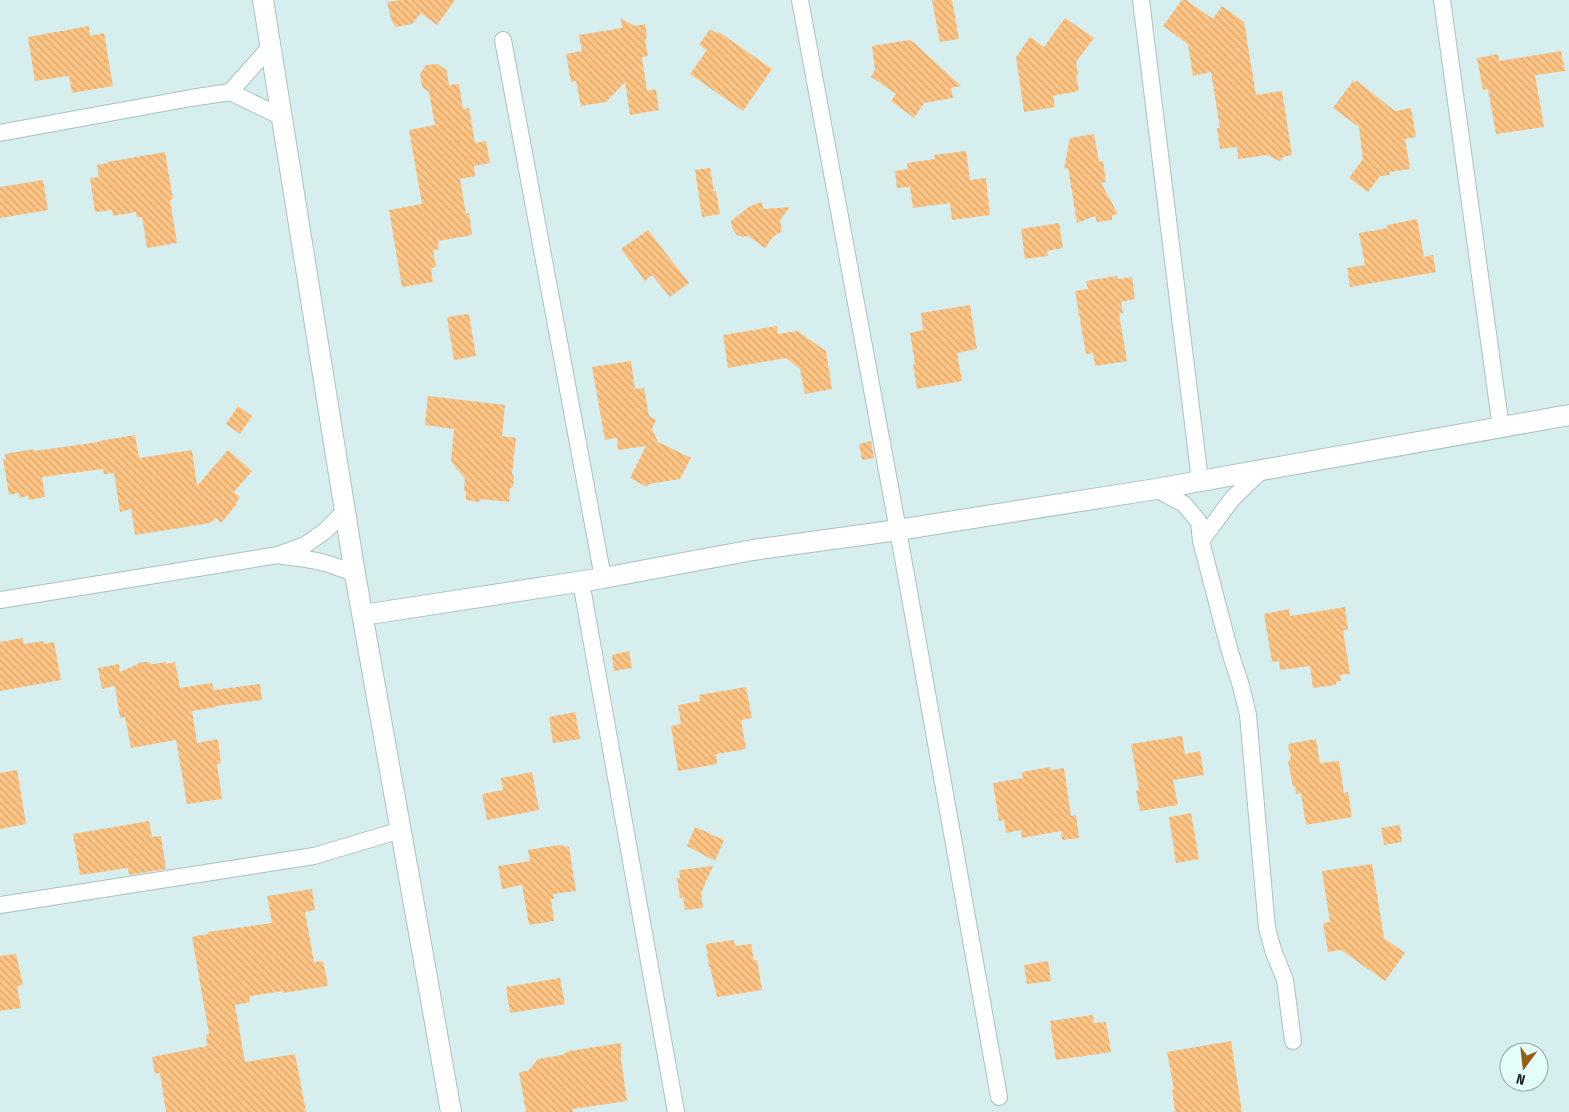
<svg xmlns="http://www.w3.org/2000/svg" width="1569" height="1112" font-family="'Fira Sans Condensed',sans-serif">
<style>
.building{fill:url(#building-back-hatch)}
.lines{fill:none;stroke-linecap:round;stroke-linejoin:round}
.minor-casing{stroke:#a9c2c0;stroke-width:18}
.tertiary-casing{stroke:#a9c2c0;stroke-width:22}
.minor{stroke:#fff;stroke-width:16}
.tertiary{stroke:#fff;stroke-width:20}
</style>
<defs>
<pattern id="building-back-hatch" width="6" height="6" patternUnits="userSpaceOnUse" patternTransform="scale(1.25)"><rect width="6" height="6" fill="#fdc484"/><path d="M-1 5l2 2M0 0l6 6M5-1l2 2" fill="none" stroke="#d8a872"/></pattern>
</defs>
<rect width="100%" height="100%" fill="#d6efee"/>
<path class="building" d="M 401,0 L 455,0 L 437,25 L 421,13 L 412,24 L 396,27 L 392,22 L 387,2 Z
M 932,0 L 952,0 L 959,39 L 940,42 Z
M 1182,0 L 1186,0 L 1213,19 L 1222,6 L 1244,22 L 1256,95 L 1282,91 L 1292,155 L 1283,157 L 1280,161 L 1267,155 L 1238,159 L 1237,147 L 1220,149 L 1217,128 L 1220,128 L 1211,72 L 1193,76 L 1188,44 L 1163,26 Z
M 621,18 L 634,26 L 645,24 L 647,37 L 645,40 L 648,56 L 642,57 L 647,91 L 656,89 L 659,110 L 630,115 L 625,82 L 606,102 L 581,106 L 576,81 L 571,82 L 566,54 L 582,51 L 579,35 L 622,28 Z
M 1065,18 L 1094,38 L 1076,62 L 1078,75 L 1076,76 L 1079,91 L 1053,96 L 1055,107 L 1024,112 L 1016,57 L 1030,37 L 1044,47 Z
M 89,26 L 90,36 L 104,33 L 113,86 L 72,93 L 69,76 L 35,81 L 28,37 Z
M 710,29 L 718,34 L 719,32 L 772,69 L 743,111 L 690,74 L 707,50 L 699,45 Z
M 909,40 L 913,42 L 961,86 L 951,88 L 953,98 L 924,103 L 914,118 L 891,101 L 896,94 L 871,77 L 875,70 L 872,46 Z
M 1561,51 L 1565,71 L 1535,75 L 1544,127 L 1496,134 L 1488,89 L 1483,90 L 1477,58 L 1498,54 L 1499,61 Z
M 438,64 L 447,71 L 449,85 L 459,84 L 463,109 L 469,108 L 475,143 L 486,141 L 490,163 L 474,166 L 475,176 L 460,179 L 466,214 L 469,213 L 472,235 L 438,241 L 439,249 L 433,250 L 436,267 L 431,268 L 433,282 L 402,287 L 389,210 L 422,204 L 409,130 L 435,125 L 429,92 L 422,87 L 420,74 L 426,65 Z
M 1353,81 L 1355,82 L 1357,81 L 1395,111 L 1411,108 L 1416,137 L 1405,139 L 1410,169 L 1389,172 L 1390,175 L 1380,176 L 1368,192 L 1349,178 L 1363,159 L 1359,127 L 1333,108 Z
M 1094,134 L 1099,162 L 1103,161 L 1106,182 L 1101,183 L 1118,214 L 1112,215 L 1112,220 L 1097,222 L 1095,216 L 1077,223 L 1068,168 L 1064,169 L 1070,138 Z
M 966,151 L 970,180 L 986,178 L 990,215 L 952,220 L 950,203 L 913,208 L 910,187 L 897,188 L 895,171 L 908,169 L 907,163 L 935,159 L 934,155 Z
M 165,152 L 173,199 L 170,200 L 177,243 L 147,248 L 142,217 L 137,218 L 136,212 L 113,216 L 112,210 L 95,212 L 90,178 L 99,177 L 97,165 L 108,163 L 107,162 Z
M 710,168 L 714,191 L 716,191 L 720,214 L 702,217 L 695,170 Z
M 43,180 L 48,210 L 0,218 L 0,187 Z
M 762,202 L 763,209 L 790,207 L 780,220 L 782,231 L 773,237 L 765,248 L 748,236 L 743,237 L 737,235 L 732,228 L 731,221 L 750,206 Z
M 1417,219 L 1424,257 L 1433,255 L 1436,272 L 1350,287 L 1347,268 L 1365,265 L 1359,233 L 1388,228 L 1387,225 Z
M 1059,223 L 1063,248 L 1047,251 L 1048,256 L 1025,259 L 1021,229 Z
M 648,230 L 689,283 L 670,297 L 652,275 L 645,281 L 621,249 Z
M 1117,276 L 1118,279 L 1132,277 L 1135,299 L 1121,302 L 1123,313 L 1119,314 L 1127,361 L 1095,366 L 1093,353 L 1086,354 L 1075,291 L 1088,289 L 1086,281 Z
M 970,305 L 977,349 L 957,353 L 962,381 L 917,389 L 913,364 L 915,364 L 910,333 L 923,330 L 921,313 Z
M 469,314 L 476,356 L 454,360 L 447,317 Z
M 777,326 L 778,334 L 797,331 L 826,351 L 832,389 L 805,394 L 800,369 L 786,358 L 728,368 L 723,335 Z
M 631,361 L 635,389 L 644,388 L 649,416 L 656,420 L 652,429 L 658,442 L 691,458 L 680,479 L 649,484 L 647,487 L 630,478 L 646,446 L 618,450 L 617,438 L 605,440 L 592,367 Z
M 428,396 L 505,405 L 502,436 L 516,438 L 512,474 L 514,476 L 513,487 L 510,488 L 509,502 L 482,499 L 478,502 L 466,500 L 466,491 L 464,491 L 465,479 L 451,461 L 454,429 L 425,425 Z
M 238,406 L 252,416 L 240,434 L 226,424 Z
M 135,435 L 139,458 L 192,450 L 197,486 L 228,450 L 252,471 L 234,492 L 240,497 L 236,503 L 237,504 L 221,523 L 216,518 L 210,523 L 135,535 L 131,509 L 120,512 L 114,473 L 104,474 L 103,469 L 42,477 L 45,497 L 29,500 L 28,496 L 19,498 L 19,493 L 9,495 L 3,459 L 6,459 L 5,454 L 34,449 L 34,451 L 99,442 L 99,441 Z
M 871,441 L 874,458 L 862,460 L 859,444 Z
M 1345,607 L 1348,630 L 1343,630 L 1350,674 L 1340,675 L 1341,681 L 1336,682 L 1336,685 L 1313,688 L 1310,666 L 1280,670 L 1279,661 L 1272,662 L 1264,614 L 1289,609 L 1290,616 Z
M 23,638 L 24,644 L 43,641 L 44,644 L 54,642 L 61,680 L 0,691 L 0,642 Z
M 629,651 L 632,668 L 614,671 L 612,655 Z
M 142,662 L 147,662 L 153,664 L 166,662 L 166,664 L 175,662 L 180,688 L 212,683 L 214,690 L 260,684 L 262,700 L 216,706 L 216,707 L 192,711 L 197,743 L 218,739 L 221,763 L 217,764 L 222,799 L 187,804 L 176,740 L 131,748 L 125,717 L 120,718 L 115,686 L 102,689 L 98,668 L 119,664 L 120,672 Z
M 746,687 L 752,718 L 741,720 L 746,749 L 716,754 L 717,764 L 678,771 L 671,726 L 681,724 L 678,705 L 700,701 L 699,695 Z
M 575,712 L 580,739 L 553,743 L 549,717 Z
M 1182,736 L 1185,754 L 1200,751 L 1204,775 L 1173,780 L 1178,805 L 1140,811 L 1136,791 L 1139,790 L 1131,744 Z
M 1316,739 L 1320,763 L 1339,761 L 1344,793 L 1348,792 L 1352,817 L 1306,825 L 1301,793 L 1296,794 L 1295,786 L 1293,787 L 1288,761 L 1291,760 L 1288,744 Z
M 1050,767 L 1051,770 L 1064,768 L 1071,816 L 1076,815 L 1079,838 L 1062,840 L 1061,831 L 1022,838 L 1021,830 L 1006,833 L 1004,820 L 999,821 L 993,783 L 1023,778 L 1022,772 Z
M 17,770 L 26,824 L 0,829 L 0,773 Z
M 532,772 L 539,810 L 487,820 L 482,794 L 503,790 L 501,778 Z
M 1191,813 L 1199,859 L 1176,863 L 1169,817 Z
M 149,821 L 152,837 L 161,836 L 166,869 L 129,875 L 128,868 L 80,875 L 73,834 Z
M 1400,825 L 1402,842 L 1384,845 L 1381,828 Z
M 695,827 L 724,840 L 715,861 L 687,846 Z
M 558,845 L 569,847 L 576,891 L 553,894 L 554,899 L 551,899 L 554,921 L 529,925 L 522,885 L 502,889 L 498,866 L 530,861 L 528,850 Z
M 1372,864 L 1384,938 L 1405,953 L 1385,981 L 1341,950 L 1328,952 L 1323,923 L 1330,922 L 1322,871 Z
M 713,866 L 701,893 L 703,908 L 685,910 L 683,897 L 680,898 L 677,878 L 680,878 L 679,870 Z
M 312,889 L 315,910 L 305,912 L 314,962 L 323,961 L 328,986 L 283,993 L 283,991 L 251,996 L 249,998 L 250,1002 L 235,1005 L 245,1062 L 295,1054 L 306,1112 L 166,1112 L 160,1073 L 155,1074 L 152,1057 L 207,1046 L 206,1035 L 209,1034 L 192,937 L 208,934 L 208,932 L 272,923 L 267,896 Z
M 734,940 L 735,946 L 751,944 L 754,961 L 757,960 L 762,990 L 717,997 L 710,967 L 709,967 L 706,944 Z
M 16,954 L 23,985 L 17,986 L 21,1008 L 0,1011 L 0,956 Z
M 1048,961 L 1051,981 L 1027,984 L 1024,965 Z
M 560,978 L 565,1004 L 510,1013 L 506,987 Z
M 1093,1015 L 1094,1023 L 1106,1022 L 1111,1052 L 1056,1060 L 1050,1021 Z
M 1231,1041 L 1242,1112 L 1175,1112 L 1172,1090 L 1174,1090 L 1167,1052 Z
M 621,1043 L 621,1059 L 627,1101 L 572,1109 L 573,1112 L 526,1112 L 519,1072 L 528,1071 L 538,1059 L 562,1055 L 569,1051 Z"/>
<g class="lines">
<g class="minor-casing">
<path id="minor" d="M 800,0 L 898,530 L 999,1097
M 1141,0 L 1200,480
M 1442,0 L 1501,428
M 503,40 L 603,578
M 230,92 L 282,117
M 0,133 L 191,98 L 230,92 L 271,46
M 1156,489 L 1184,504 L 1199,522 L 1201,541 L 1230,652 L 1241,686 L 1248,715 L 1267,928 L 1273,950 L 1285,980 L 1293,1041
M 1201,541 L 1232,499 L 1263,469
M 282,556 C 311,559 328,562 355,574
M 581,582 L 676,1112
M 0,600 L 278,555 L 305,545 L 325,531 L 345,511
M 0,905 L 314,856 L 401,830"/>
</g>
<g class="tertiary-casing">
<path id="tertiary" d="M 263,0 L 355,574 L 451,1112
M 363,615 L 603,578 L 753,550 L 898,530 L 1156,489 L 1569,415"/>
</g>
<use href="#minor" class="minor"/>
<use href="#tertiary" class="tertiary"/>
</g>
<g transform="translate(1524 1067) rotate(195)"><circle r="24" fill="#e3fdfb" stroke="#93a7a5"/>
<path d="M0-4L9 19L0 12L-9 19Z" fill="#945f15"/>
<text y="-8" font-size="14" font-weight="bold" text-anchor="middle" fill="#1c2625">N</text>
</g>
</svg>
